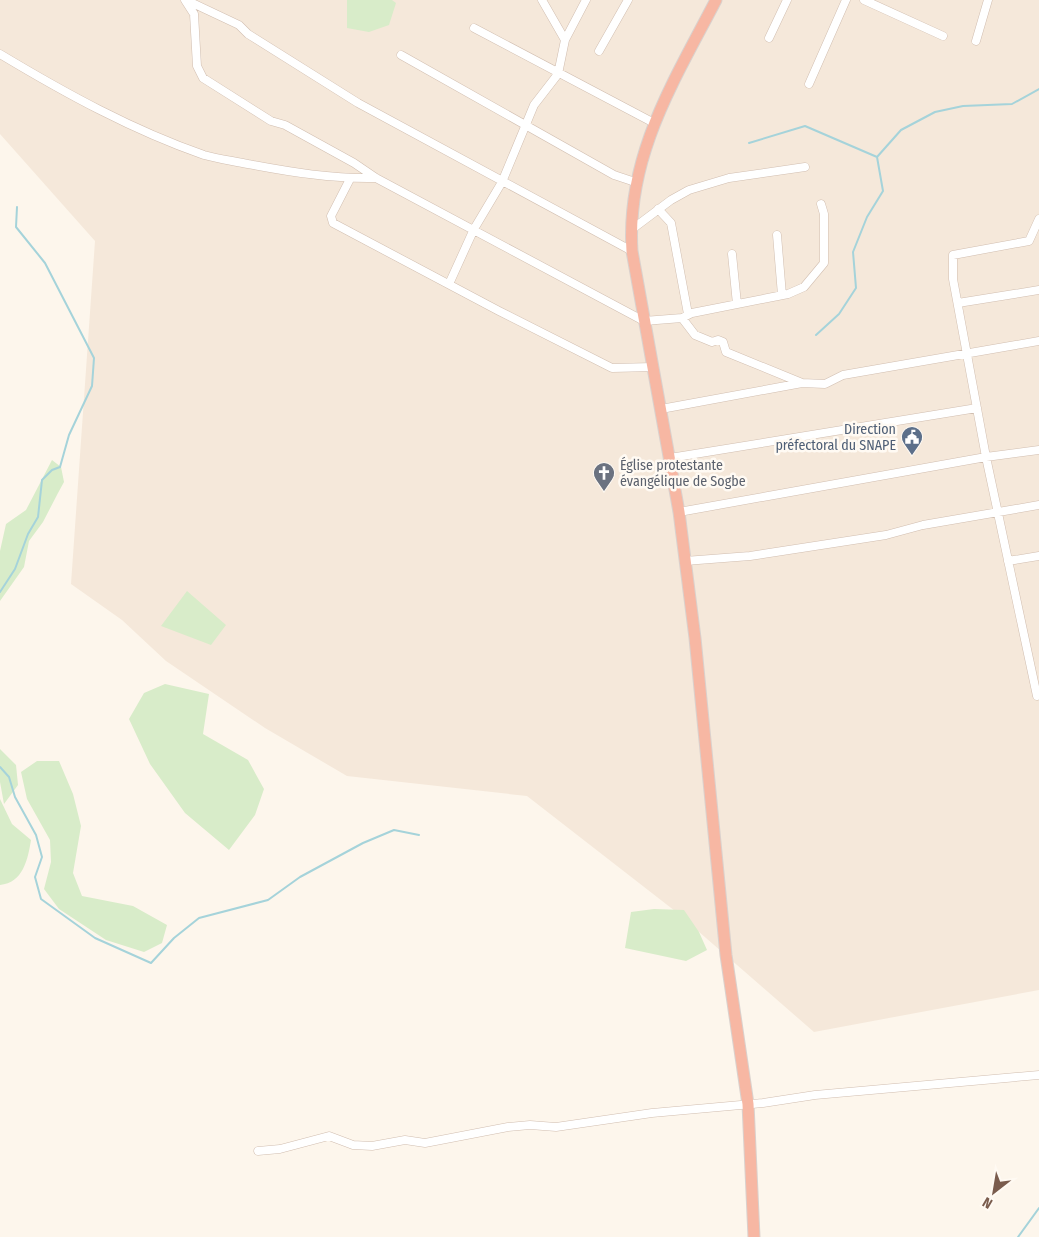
<svg xmlns="http://www.w3.org/2000/svg" width="1039" height="1237" font-family="'Fira Sans Condensed',sans-serif">
<style>
.residential{fill:#f5e8da}
.green{fill:#d8ecc9}
.lines{fill:none;stroke-linecap:round;stroke-linejoin:round}
.stream{stroke:#a5d3da;stroke-width:2}
.minor-casing{stroke:#d1beb0;stroke-width:9}
.highway-casing{stroke:#dad1cd;stroke-width:13}
.minor{stroke:#fff;stroke-width:8}
.highway{stroke:#f7b7a3;stroke-width:11}
.labels{text-anchor:middle;dominant-baseline:central;stroke-width:5;stroke-linejoin:round;paint-order:stroke}
.service-label{font-size:14px;fill:#4e5e75;stroke:#fffaf3;text-anchor:end}
.worship-label{font-size:14px;fill:#5b616d;stroke:#fffaf3;text-anchor:start}
</style>
<rect width="100%" height="100%" fill="#fdf6ec"/>
<path class="residential" d="M 0,0 L 1039,0 L 1039,990 L 814,1032 L 675,911 L 527,796 L 347,776 L 265,728 L 166,661 L 122,620 L 71,584 L 95,241 L 0,134 Z"/>
<path class="green" d="M 347,0 L 392,0 L 396,3 L 389,25 L 369,32 L 347,28 Z
M 52,460 L 61,467 L 64,482 L 58,493 L 43,522 L 29,541 L 24,567 L 0,601 L 0,551 L 6,524 L 26,510 Z
M 187,591 L 226,625 L 211,645 L 161,626 Z
M 165,684 L 209,694 L 203,734 L 248,760 L 264,789 L 255,815 L 229,850 L 185,813 L 150,764 L 129,719 L 144,693 Z
M 0,749 L 16,765 L 18,785 L 4,804 L 0,782 Z
M 37,761 L 59,761 L 73,794 L 81,826 L 73,873 L 82,896 L 133,906 L 167,925 L 162,943 L 144,952 L 106,940 L 59,909 L 44,889 L 51,862 L 50,840 L 27,799 L 21,772 Z
M 0,799 L 12,824 L 31,840 C 28,859 23,883 0,885 Z
M 654,909 L 684,910 L 699,932 L 707,950 L 686,961 L 625,948 L 631,912 Z"/>
<g class="lines">
<path class="stream" d="M 749,143 L 805,126 L 877,157
M 816,335 L 839,314 L 856,288 L 853,252 L 867,217 L 883,191 L 877,157 L 901,130 L 935,112 L 963,106 L 1012,104 L 1039,89
M 0,592 L 15,569 L 28,534 L 38,517 L 42,480 L 52,470 L 60,467 L 69,435 L 92,386 L 94,358 L 45,263 L 16,227 L 17,207
M 0,767 L 9,777 L 15,797 L 36,835 L 42,857 L 35,877 L 41,899 L 95,938 L 151,963 L 174,938 L 199,918 L 268,900 L 300,877 L 363,843 L 394,830 L 419,835
M 1018,1237 L 1039,1208"/>
<g class="minor-casing">
<path id="minor" d="M 185,0 L 194,14 L 197,66 L 203,78 L 271,121 L 285,125 L 354,163 L 376,178 L 644,321 L 682,318 L 692,313 L 788,294 L 804,287 L 824,263 L 824,214 L 821,204
M 542,0 L 565,40
M 864,0 L 943,36
M 188,1 L 239,25 L 248,34 L 358,103 L 632,251
M 474,28 L 654,123
M 769,38 L 787,0
M 976,41 L 988,0
M 599,51 L 628,0
M 0,54 C 65,93 132,130 204,155 C 218,159 234,161 248,164 C 290,172 333,179 376,178
M 401,55 L 614,175 L 635,182
M 809,84 L 846,0
M 350,179 L 331,216 L 333,223 L 499,311 L 612,368 L 653,367
M 658,209 L 671,223 L 688,314
M 631,230 L 671,200 L 689,190 L 729,178 L 805,167
M 777,235 L 782,295
M 732,254 L 737,304
M 449,284 L 474,229 L 502,182 L 534,105 L 558,74 L 565,40 L 586,0
M 958,303 L 1039,290
M 682,318 L 695,335 L 712,342 L 718,340 L 723,342 L 726,352 L 802,383
M 661,409 L 802,383 L 825,384 L 843,375 L 1039,341
M 670,458 L 977,408
M 679,512 L 986,457 L 1039,450
M 685,561 L 750,556 L 886,535 L 923,525 L 1039,505
M 1008,561 L 1039,556
M 1037,696 L 986,457 L 953,279 L 953,255 L 1029,241 L 1039,219
M 258,1151 L 280,1149 L 329,1136 L 353,1145 L 372,1146 L 405,1140 L 425,1143 L 508,1127 L 530,1125 L 556,1127 L 652,1113 L 763,1103 L 815,1095 L 1039,1075"/>
</g>
<g class="highway-casing">
<path id="highway" d="M 716,0 C 674,81 626,156 632,251 L 679,512 L 695,638 L 726,955 L 748,1104 L 754,1237"/>
</g>
<use href="#minor" class="minor"/>
<use href="#highway" class="highway"/>
</g>
<defs>
<g id="civic-pin" transform="scale(1.125)"><path d="M0 17L-7.5 6A9.5 9.5 0 1 1 7.5 6Z" fill="#5c6f8a" stroke="#fffaf3"/><path d="M-.6-6.5H3V-4.5H.6V-3L4-1V1h2V6H-6V1h2V-1L-.6-3ZM-1.2 2.5V6h2.4V2.5Z" fill="#fff"/></g>
<g id="church-pin" transform="scale(1.125)"><path d="M0 17L-7.5 6A9.5 9.5 0 1 1 7.5 6Z" fill="#6b7280" stroke="#fffaf3"/><path d="M-1.2-6h2.4v3.5h3.3v2.4h-3.3V6h-2.4V-.1h-3.3v-2.4h3.3Z" fill="#fff"/></g>
</defs>
<g fill-rule="evenodd">
<use href="#civic-pin" x="912" y="437"/>
<use href="#church-pin" x="604" y="473"/>
</g>
<g class="labels">
<g class="service-label">
<text x="896" y="429">Direction<tspan x="896" dy="16">préfectoral du SNAPE</tspan></text>
</g>
<g class="worship-label">
<text x="620" y="465">Église protestante<tspan x="620" dy="16">évangélique de Sogbe</tspan></text>
</g>
</g>
<g transform="translate(994 1192) rotate(211)" stroke="#fffaf3" stroke-width="4" paint-order="stroke">
<path d="M0-4L9 19L0 12L-9 19Z" fill="#7a5c4d"/>
<text y="-8" font-size="14" font-weight="bold" text-anchor="middle" fill="#7a5c4d">N</text>
</g>
</svg>
